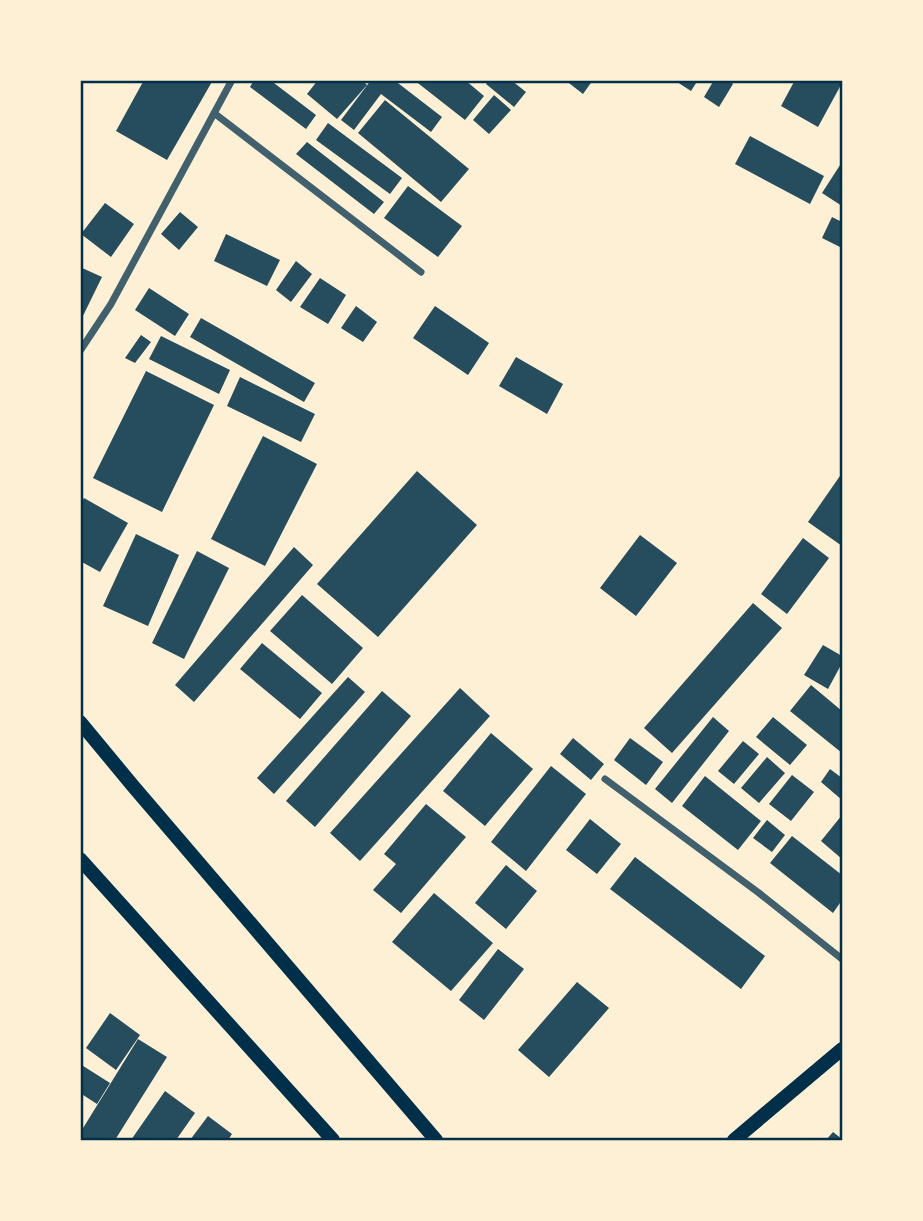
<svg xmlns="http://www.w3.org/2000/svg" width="923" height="1221" font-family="Cabin,sans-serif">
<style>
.building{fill:#264d5e}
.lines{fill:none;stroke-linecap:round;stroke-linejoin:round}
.minor{stroke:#3f606c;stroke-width:7}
.secondary{stroke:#003049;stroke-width:14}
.neatline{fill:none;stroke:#003049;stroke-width:2.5}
</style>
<rect width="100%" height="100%" fill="#fdf0d5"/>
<path class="building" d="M 144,80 L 213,80 L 167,160 L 116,131 Z
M 254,80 L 270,80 L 316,115 L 306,129 L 250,87 Z
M 318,80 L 362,80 L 367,85 L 337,119 L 307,94 Z
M 371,80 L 394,80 L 442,117 L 431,132 L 381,94 L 354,130 L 341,120 Z
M 414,80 L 465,80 L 484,96 L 465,120 Z
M 489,80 L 511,80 L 526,92 L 514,107 L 486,84 Z
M 565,80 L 593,80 L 583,94 Z
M 674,80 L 698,80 L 691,91 Z
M 714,80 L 728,80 L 733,84 L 719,107 L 704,97 Z
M 795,80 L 842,80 L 842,83 L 818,127 L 781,106 Z
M 494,95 L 511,110 L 489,134 L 473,120 Z
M 385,100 L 469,169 L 441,202 L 358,133 Z
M 328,123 L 402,178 L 390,194 L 316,140 Z
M 750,136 L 824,176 L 810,204 L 735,164 Z
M 307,142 L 384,202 L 374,214 L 296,154 Z
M 842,162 L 842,206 L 822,193 Z
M 408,186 L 462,226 L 438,257 L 384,218 Z
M 105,203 L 134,224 L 111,257 L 81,234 Z
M 180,212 L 198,227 L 179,250 L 161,234 Z
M 832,217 L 842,222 L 842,248 L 822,238 Z
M 226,234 L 280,260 L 267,286 L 214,261 Z
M 296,261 L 312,274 L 291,302 L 276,290 Z
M 80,267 L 102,277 L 80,322 Z
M 320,278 L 346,295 L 328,324 L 300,307 Z
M 149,288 L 189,314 L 175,336 L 135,310 Z
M 356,306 L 377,322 L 363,342 L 341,328 Z
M 435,306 L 489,343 L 468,375 L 413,338 Z
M 201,318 L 315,383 L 304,402 L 190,337 Z
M 141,335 L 151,342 L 135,363 L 125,358 Z
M 161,336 L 230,370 L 219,394 L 149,359 Z
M 516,357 L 563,384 L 547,414 L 499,386 Z
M 146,371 L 214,405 L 162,512 L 93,478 Z
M 240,377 L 315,414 L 301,442 L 227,406 Z
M 263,436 L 317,464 L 265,566 L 211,539 Z
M 417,471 L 477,525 L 378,637 L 317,584 Z
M 842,473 L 842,546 L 808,522 Z
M 84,498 L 128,523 L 100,572 L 80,561 L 80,505 Z
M 136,534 L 179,555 L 148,626 L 103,606 Z
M 640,535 L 677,563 L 636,616 L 600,588 Z
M 803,538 L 829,558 L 787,614 L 761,594 Z
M 294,547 L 313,565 L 194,702 L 175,685 Z
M 197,551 L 229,568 L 184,659 L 152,643 Z
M 302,595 L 363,648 L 332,684 L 270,631 Z
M 753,603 L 782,628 L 672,753 L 644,728 Z
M 262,643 L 322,693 L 300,719 L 240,669 Z
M 823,645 L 842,656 L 842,663 L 828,689 L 804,675 Z
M 348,677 L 365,692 L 274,794 L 257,778 Z
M 811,685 L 842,711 L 842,753 L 790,711 Z
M 460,688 L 490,716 L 360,861 L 330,833 Z
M 382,691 L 411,716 L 315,827 L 286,801 Z
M 713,717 L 729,731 L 672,803 L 655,789 Z
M 773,717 L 807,745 L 790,765 L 756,737 Z
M 491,733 L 533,769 L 485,826 L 443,791 Z
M 573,738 L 604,764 L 591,780 L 560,754 Z
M 630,738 L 663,762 L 646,785 L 614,760 Z
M 743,741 L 759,754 L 734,784 L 718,771 Z
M 767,757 L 785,773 L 759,803 L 741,788 Z
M 551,766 L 586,794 L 526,871 L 491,842 Z
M 830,769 L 842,778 L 842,800 L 821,782 Z
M 792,775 L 814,792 L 791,821 L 769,804 Z
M 705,776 L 761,821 L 738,850 L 682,806 Z
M 426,804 L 466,837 L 401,913 L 373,890 L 396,864 L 384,854 Z
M 842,815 L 842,859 L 821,841 Z
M 590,819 L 621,844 L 597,874 L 566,850 Z
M 767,820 L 785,835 L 772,852 L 753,838 Z
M 792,836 L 842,875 L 842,900 L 833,913 L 770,863 Z
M 635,857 L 765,956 L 741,989 L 610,889 Z
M 506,865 L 537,891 L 506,929 L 475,903 Z
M 434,893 L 493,943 L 451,991 L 392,942 Z
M 498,949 L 524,969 L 484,1020 L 459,1000 Z
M 577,982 L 609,1008 L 549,1077 L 518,1050 Z
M 110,1013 L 140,1035 L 116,1070 L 86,1048 Z
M 138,1039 L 167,1057 L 115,1140 L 80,1140 L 80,1133 Z
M 80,1064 L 110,1083 L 97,1104 L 80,1093 Z
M 165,1091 L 195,1113 L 176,1140 L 131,1140 Z
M 208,1116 L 232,1134 L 228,1140 L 190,1140 Z
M 833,1132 L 842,1139 L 842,1140 L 826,1140 Z"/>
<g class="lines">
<path class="minor" d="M 214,113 L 421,272
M 80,351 L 111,304 L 232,80
M 605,779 L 759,893 L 842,959"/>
<path class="secondary" d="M 80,722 L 133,786 L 436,1140
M 80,859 L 333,1140
M 734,1140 L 842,1049"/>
</g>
<rect width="923" height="1221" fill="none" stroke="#fdf0d5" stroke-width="164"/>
<rect x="82" y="82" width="759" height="1057" class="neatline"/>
</svg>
